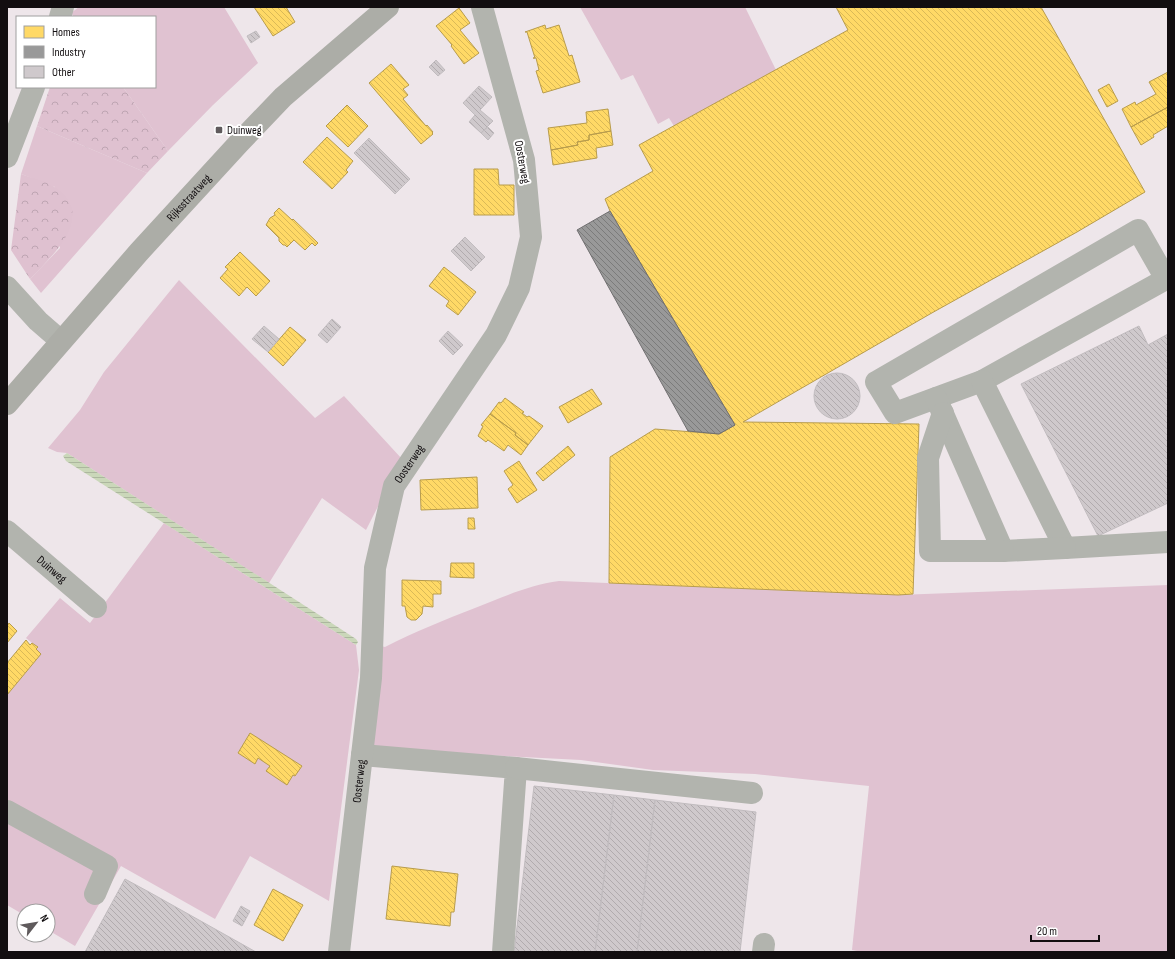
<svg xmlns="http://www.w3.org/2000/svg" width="1175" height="959" font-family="'Sofia Sans Condensed',sans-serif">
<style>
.green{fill:#e0c2d1}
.forest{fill:url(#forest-crowns)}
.water{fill:url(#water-rules)}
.homes{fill:url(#homes-back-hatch);stroke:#b89c4c}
.industry{fill:url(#industry-back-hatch);stroke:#706f70}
.building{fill:url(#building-back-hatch);stroke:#c1bcbf}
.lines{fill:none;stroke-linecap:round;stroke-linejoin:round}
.minor{stroke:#b2b4ae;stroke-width:22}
.major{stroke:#acada7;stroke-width:22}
.poi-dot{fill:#5f5a5c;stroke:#fff;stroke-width:1.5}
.labels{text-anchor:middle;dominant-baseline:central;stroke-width:4;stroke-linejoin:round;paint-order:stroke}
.poi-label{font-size:12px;fill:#120e10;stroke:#fff;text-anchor:start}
.street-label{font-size:12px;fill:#120e10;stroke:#fff}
</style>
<defs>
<pattern id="forest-crowns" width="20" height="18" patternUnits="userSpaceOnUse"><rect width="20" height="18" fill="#dfc1d0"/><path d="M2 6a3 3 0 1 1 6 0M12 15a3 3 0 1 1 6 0" fill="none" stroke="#bea5b2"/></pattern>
<pattern id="water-rules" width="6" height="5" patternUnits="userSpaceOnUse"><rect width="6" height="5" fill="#cad7b9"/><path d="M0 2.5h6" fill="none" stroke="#acb79e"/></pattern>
<pattern id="homes-back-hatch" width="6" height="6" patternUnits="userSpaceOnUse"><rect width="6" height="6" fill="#ffd966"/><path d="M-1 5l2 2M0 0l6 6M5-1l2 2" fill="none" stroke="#dab957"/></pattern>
<pattern id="industry-back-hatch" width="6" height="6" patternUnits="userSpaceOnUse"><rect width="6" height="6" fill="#999"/><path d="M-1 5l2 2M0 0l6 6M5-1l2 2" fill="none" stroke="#7b7b7b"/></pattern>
<pattern id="building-back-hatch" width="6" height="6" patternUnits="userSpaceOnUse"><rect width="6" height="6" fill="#cfc9cc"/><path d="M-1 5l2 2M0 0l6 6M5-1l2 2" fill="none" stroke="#b1abae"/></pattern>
</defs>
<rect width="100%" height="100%" fill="#eee6ea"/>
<path class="green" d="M 79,7 L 224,7 L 258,63 L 213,105 L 168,151 L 123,87 L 155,87 L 155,17 L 74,17 L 71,13 Z
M 580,7 L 745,7 L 776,70 L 674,126 L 669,118 L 658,124 L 633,75 L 621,80 Z
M 37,126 L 147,173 L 41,293 L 30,279 L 60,248 L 55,187 L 21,174 Z
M 179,280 L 315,418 L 344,396 L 402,459 L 366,530 L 322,498 L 269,583 L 67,453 L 57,452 L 48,448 L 80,410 L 104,372 Z
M 164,523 L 356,645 L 359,670 L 329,901 L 250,856 L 215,919 L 121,866 L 75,946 L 48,930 L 48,911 L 24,911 L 24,915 L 7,905 L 7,695 L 41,654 L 36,649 L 37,647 L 26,638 L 60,598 L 90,623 Z
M 559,581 L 898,595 L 1168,585 L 1168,952 L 862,952 L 852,950 L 869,786 L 755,774 L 653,770 L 581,760 L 368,749 L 381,646 L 385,647 C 414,632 444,620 475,608 C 503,597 529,585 559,581 Z"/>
<path class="forest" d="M 50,87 L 123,87 L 168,151 L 147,173 L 37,126 Z
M 21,174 C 32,178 47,181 56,188 C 97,216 52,256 30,279 L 11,250 Z"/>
<path class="water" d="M 67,453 L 327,620 L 356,639 L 358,642 L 356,645 L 66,461 L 63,456 Z"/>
<path class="homes" d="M 254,7 L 286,7 L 295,22 L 273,36 Z
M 836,7 L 1041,7 L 1145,192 L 1077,232 L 930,314 L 743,422 L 919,424 L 913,594 L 898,595 L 609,583 L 610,457 L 655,429 L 719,434 L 735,425 L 610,211 L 605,199 L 653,171 L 639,145 L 848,30 Z
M 459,8 L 470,23 L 460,30 L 479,53 L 464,64 L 451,46 L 452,45 L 436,26 Z
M 545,25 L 546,29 L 559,25 L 569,56 L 572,55 L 580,82 L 543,93 L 536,71 L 539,70 L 536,58 L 533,58 L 535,58 L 527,32 L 525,32 Z
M 391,64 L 409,85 L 403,89 L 408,95 L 403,99 L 426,126 L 427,125 L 433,132 L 432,133 L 433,134 L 421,144 L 369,83 Z
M 1168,72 L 1168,107 L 1131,127 L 1122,109 L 1135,102 L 1136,105 L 1156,94 L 1149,82 Z
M 1109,84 L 1118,101 L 1107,107 L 1098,90 Z
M 347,105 L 368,126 L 348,147 L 326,126 Z
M 1168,107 L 1168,126 L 1153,135 L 1154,137 L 1141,145 L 1131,127 Z
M 608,109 L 611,131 L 589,135 L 589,140 L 577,142 L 578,145 L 551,150 L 548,128 L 587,123 L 586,112 Z
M 611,131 L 613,145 L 596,148 L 597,158 L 553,165 L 551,150 L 578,145 L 577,142 L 589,140 L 589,135 Z
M 327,137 L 353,161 L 346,170 L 348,172 L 332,189 L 303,162 Z
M 474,169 L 498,169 L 499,185 L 514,185 L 514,215 L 474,215 Z
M 279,208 L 292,220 L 293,219 L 318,243 L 315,246 L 312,243 L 305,250 L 294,240 L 287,247 L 285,245 L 283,245 L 279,241 L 279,238 L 266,225 L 270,218 L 275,215 L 274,213 Z
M 240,252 L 270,281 L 256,296 L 247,287 L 239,296 L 220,278 L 228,269 L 225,267 Z
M 444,267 L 476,292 L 458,315 L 446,306 L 449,301 L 429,286 Z
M 290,327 L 306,340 L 283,366 L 268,352 Z
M 592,389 L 602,404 L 568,423 L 559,407 Z
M 505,398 L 524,412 L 522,413 L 527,417 L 529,416 L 543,426 L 528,445 L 515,435 L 516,433 L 490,414 L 499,402 L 501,403 Z
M 490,414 L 516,433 L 515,435 L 528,445 L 521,455 L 508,445 L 504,451 L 488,440 L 486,442 L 478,436 L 483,426 L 481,425 Z
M 568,446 L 575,455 L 543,481 L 536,473 Z
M 519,461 L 537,490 L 517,503 L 508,489 L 513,485 L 504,471 Z
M 477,477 L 478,508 L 421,510 L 420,480 Z
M 468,518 L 474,518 L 475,529 L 468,529 Z
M 451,563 L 474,563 L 474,578 L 450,577 Z
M 402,580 L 441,581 L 441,594 L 433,594 L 433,607 L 423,606 L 422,614 L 416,620 L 411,620 L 407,617 L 405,606 L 402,606 Z
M 9,623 L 17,631 L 7,643 L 7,626 Z
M 26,640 L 30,645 L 32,643 L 38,647 L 36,649 L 41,654 L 7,695 L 7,663 Z
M 250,733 L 302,766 L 295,776 L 293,775 L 287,785 L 266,771 L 270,766 L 258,758 L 255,764 L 238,753 Z
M 392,866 L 458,874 L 454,912 L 451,912 L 450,926 L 386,919 Z
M 273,889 L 303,905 L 283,941 L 254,925 Z"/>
<path class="industry" d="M 610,211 L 735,425 L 719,434 L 688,431 L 577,230 Z"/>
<path class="building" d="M 256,31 L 260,37 L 251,43 L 247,36 Z
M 436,60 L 445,70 L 438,76 L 429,67 Z
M 479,86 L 492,97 L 480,110 L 493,121 L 481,133 L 469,122 L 475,115 L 463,103 Z
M 488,127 L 494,133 L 488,140 L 481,133 Z
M 369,138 L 410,179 L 395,194 L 354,153 Z
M 465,237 L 485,257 L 471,271 L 451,251 Z
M 332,319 L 341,327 L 327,343 L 318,335 Z
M 264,326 L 279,339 L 268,352 L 252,339 Z
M 1139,326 L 1148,345 L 1168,334 L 1168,503 L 1098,536 L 1021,384 Z
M 448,331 L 463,345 L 453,355 L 439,341 Z
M814 396a23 23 0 1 1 46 0a23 23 0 1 1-46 0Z
M 534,786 L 614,795 L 595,952 L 514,952 Z
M 614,795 L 655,800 L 637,952 L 595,952 Z
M 655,800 L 756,812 L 740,952 L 637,952 Z
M 125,879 L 149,892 L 256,952 L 85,952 Z
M 241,906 L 250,911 L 242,926 L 233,921 Z"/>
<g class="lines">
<g class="minor">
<path d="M 60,17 L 63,7"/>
<path d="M 7,157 L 34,87"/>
<path d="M 1138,230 L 1166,279 L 982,381 L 895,413 L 876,382 Z"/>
<path d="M 7,287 L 38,321 L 61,341"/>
<path d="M 982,381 L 1065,548 L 1168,542"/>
<path d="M 936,398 L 1003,551 L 1065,548"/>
<path d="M 943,413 L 928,458 L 930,551 L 1003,551"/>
<path id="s1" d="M 7,531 L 96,607"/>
<path d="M 362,755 L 516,768 L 503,952"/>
<path d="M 516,768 L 752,793"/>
<path d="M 7,811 L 107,866 L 95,894"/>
<path id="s2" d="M 339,952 L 371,678 L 375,568 L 394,486 L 496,335 L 519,288 L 531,237 L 524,160 L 482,7"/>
<path d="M 763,952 L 764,944"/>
</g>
<path class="major" id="s3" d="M 7,404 L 139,252 L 239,143 L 283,97 L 388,7"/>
</g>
<rect class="poi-dot" x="215" y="126" width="8" height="8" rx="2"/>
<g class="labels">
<g class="poi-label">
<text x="227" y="130">Duinweg</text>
</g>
<g class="street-label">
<text transform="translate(522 162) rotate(80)">Oosterweg</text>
<text stroke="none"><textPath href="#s3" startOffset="275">Rijksstraatweg</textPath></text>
<text stroke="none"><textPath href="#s2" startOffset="497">Oosterweg</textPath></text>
<text stroke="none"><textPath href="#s1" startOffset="59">Duinweg</textPath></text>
<text stroke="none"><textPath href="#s2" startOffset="172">Oosterweg</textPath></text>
</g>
</g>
<rect width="1175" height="959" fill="none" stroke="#120e10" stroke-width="16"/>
<rect x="16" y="16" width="140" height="72" fill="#ffffff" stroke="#a09f9f"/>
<rect x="24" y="26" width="20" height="12" fill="#ffd966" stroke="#a09f9f"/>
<text x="52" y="36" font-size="12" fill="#120e10">Homes</text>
<rect x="24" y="46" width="20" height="12" fill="#999999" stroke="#a09f9f"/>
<text x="52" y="56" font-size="12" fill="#120e10">Industry</text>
<rect x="24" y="66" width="20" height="12" fill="#cfc9cc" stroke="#a09f9f"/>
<text x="52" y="76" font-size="12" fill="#120e10">Other</text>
<g transform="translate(36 923) rotate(59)"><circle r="19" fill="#ffffff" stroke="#a09f9f"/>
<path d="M0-3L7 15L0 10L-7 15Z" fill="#5f5a5c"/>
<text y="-6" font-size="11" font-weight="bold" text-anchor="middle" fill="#120e10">N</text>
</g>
<path d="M1031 935v6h68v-6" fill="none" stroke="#120e10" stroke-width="2"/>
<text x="1037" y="935" font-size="12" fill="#120e10" stroke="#ffffff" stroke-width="3" paint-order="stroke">20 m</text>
</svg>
